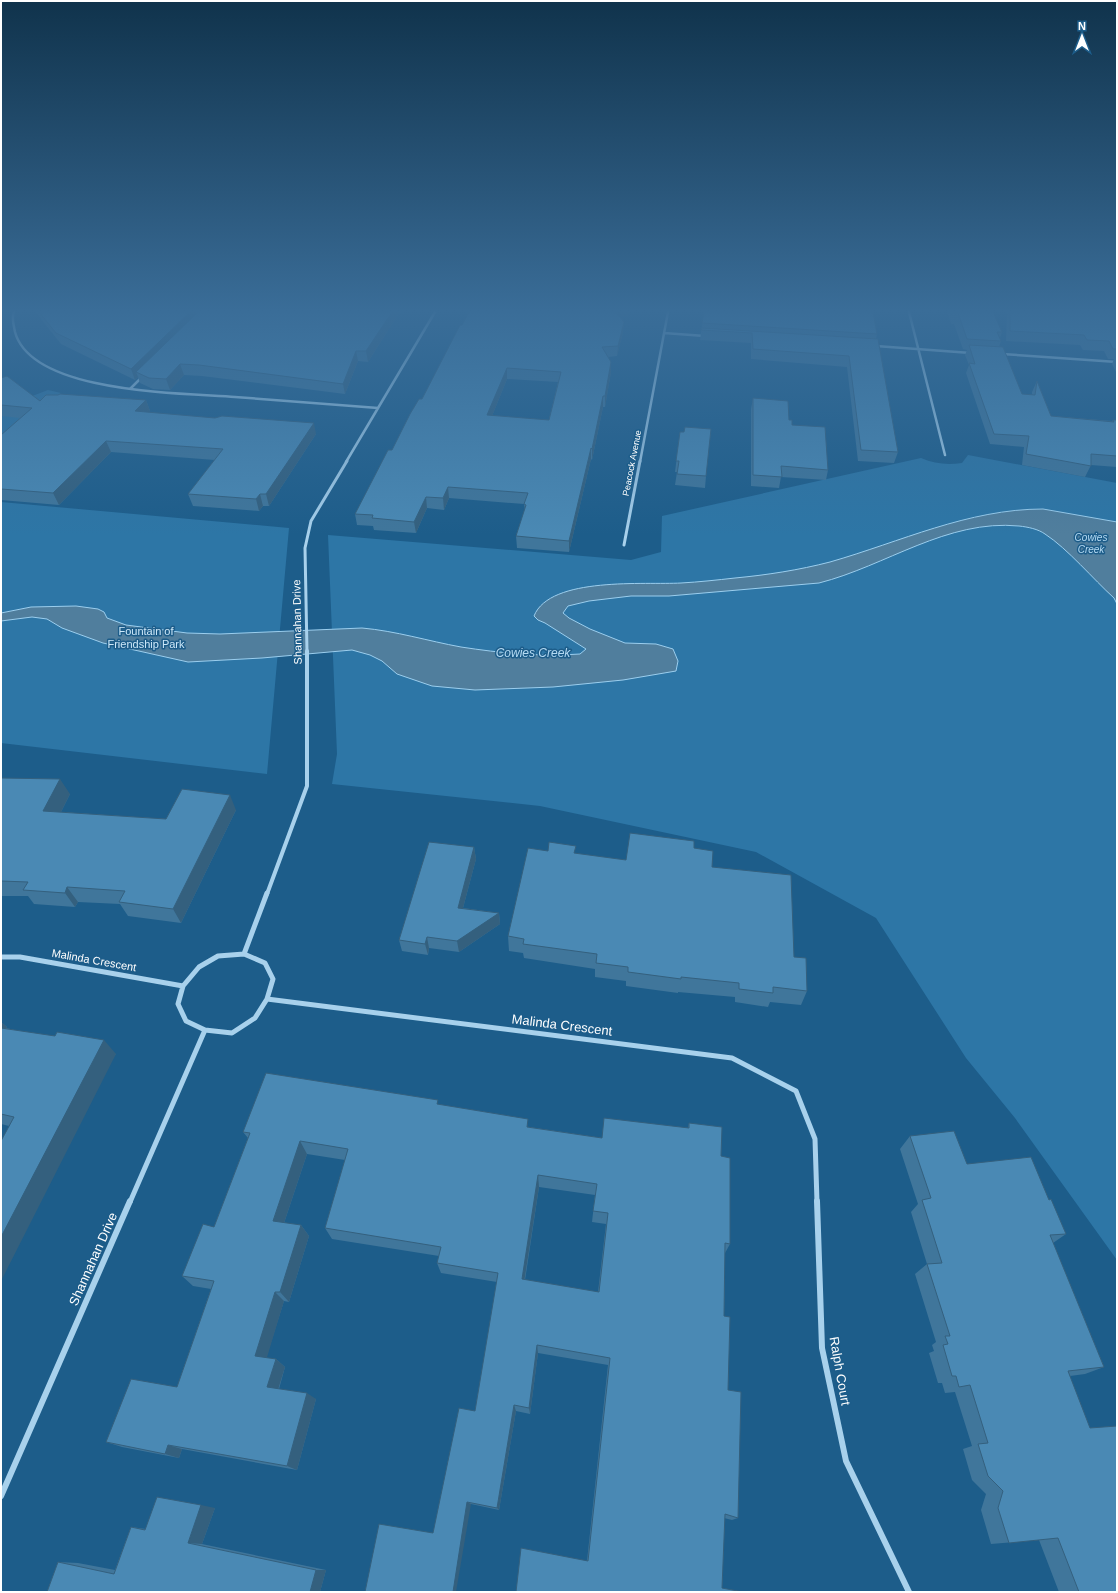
<svg xmlns="http://www.w3.org/2000/svg" width="1118" height="1593" font-family="Arial,sans-serif">
<style>
.green{fill:#2d76a6}
.water{fill:#507e9d;stroke:#9bceee}
.lines{fill:none;stroke-linecap:round;stroke-linejoin:round}
.street-far4{stroke:#a8d1ec;stroke-width:2.5}
.street-far3{stroke:#a8d1ec;stroke-width:3}
.street-far2{stroke:#a8d1ec;stroke-width:4}
.street-far1{stroke:#a8d1ec;stroke-width:5}
.street{stroke:#a8d1ec;stroke-width:6}
.wall{fill:#40769b;fill-rule:evenodd}
.shaded-wall{fill:#34607e}
.building{fill:#4a89b4;stroke:#34607e;fill-rule:evenodd}
.labels{text-anchor:middle;dominant-baseline:central;stroke-width:3;stroke-linejoin:round;paint-order:stroke}
.far-street-label{font-size:9px;fill:#fff;stroke:#1d5d8a}
.far-water-label{font-size:10px;font-style:italic;fill:#b4daf3;stroke:#1d5d8a}
.street-label{font-size:11px;fill:#fff;stroke:#1d5d8a}
.park-label{font-size:11px;fill:#cde8f9;stroke:#1d5d8a}
.water-label{font-size:12px;font-style:italic;fill:#b4daf3;stroke:#1d5d8a}
.near-street-label{font-size:13px;fill:#fff;stroke:#1d5d8a}
</style>
<rect width="100%" height="100%" fill="#1d5d8a"/>
<path class="green" d="M 48,390 L 61,393 L 1,443 L 1,408 Z
M 968,455 L 1117,483 L 1117,1260 L 1015,1118 L 966,1058 L 876,918 L 756,852 L 540,806 L 332,784 L 337,754 L 328,535 L 631,560 L 661,552 L 662,516 L 921,458 C 935,464 947,465 962,463 Z
M 1,502 L 289,528 L 267,774 L 1,743 Z"/>
<path class="water" d="M 1043,509 L 1117,522 L 1117,604 L 1114,598 C 1093,579 1068,549 1045,534 C 1038,529 1028,527 1019,526 C 947,519 886,566 819,583 L 669,596 L 631,596 L 589,601 L 568,606 L 563,613 L 569,618 L 590,629 L 625,643 L 656,644 L 673,649 L 678,661 L 676,671 L 623,680 L 553,687 L 475,690 L 432,686 L 397,674 L 382,661 L 370,655 L 352,650 L 262,658 L 188,662 L 103,643 L 62,628 L 47,619 L 32,617 L 1,621 L 1,613 L 31,607 L 76,606 L 98,609 L 104,612 L 107,618 L 126,625 L 187,633 L 220,634 L 362,628 C 396,631 428,641 461,647 C 500,653 540,657 580,654 L 586,649 L 545,623 L 538,620 L 534,616 C 550,576 646,585 681,583 C 699,582 717,580 735,578 C 767,575 799,570 830,562 C 900,542 968,509 1043,509 Z"/>
<g class="lines">
<path class="street-far4" d="M 14,312 C 11,318 14,326 15,332 C 32,394 183,393 235,397 C 283,401 330,404 378,408
M 909,312 L 945,455
M 664,333 L 705,336
M 876,346 L 971,353
M 1002,354 L 1117,362
M 130,389 L 143,376
M 346,462 L 435,312
M 640,462 L 668,312"/>
<path class="street-far3" d="M 624,545 L 640,461
M 307,652 L 305,548 L 311,521 L 347,461"/>
<path class="street-far2" d="M 267,894 L 307,786 L 307,651"/>
<path class="street-far1" d="M 244,954 L 267,893
M 244,954 L 265,963 L 273,979 L 267,999 L 255,1018 L 232,1033 L 205,1030 L 186,1021 L 178,1004 L 183,986 L 199,967 L 218,956 Z
M 1,957 L 20,957 L 183,986
M 267,999 L 732,1058 L 796,1091 L 815,1139 L 817,1202
M 130,1202 L 205,1030"/>
<path class="street" d="M 817,1201 L 822,1348 L 846,1461 L 909,1592
M 1,1496 L 130,1201"/>
</g>
<path class="wall" d="M 36,312 L 402,312 L 402,313 L 399,313 L 368,362 L 358,361 L 345,394 L 202,376 L 184,375 L 170,390 L 153,389 L 140,383 L 138,377 L 135,380 L 61,344 L 37,314 Z
M 469,312 L 629,312 L 628,316 L 620,317 L 624,322 L 623,332 L 617,356 L 608,357 L 611,362 L 611,372 L 605,407 L 603,407 L 592,460 L 591,459 L 569,552 L 517,548 L 516,536 L 525,510 L 524,504 L 449,498 L 444,510 L 427,508 L 416,533 L 374,530 L 373,526 L 357,525 L 355,514 L 422,399 ZM 507,379 L 558,382 L 549,420 L 492,416 Z
M 704,312 L 877,334 L 876,339 L 898,452 L 894,463 L 858,461 L 847,367 L 751,359 L 751,343 L 700,340 Z
M 947,312 L 993,312 L 1002,332 L 1000,338 L 1001,341 L 999,347 L 1022,394 L 1032,395 L 1032,392 L 1037,381 L 1051,416 L 1112,421 L 1113,420 L 1117,420 L 1117,467 L 1091,465 L 1085,477 L 1022,465 L 1024,447 L 990,444 L 966,373 L 969,365 L 965,355 L 967,350 L 963,349 L 954,324 L 951,324 Z
M 1007,312 L 1117,312 L 1117,374 L 1112,364 L 1114,359 L 1108,359 L 1104,351 L 1083,350 L 1080,345 L 1006,341 Z
M 1,378 L 40,401 L 146,400 L 150,411 L 148,412 L 316,434 L 269,506 L 263,506 L 259,511 L 193,506 L 188,494 L 215,460 L 111,452 L 59,505 L 1,500 L 1,435 L 20,418 L 1,416 Z
M 753,398 L 789,420 L 792,425 L 828,470 L 826,480 L 781,477 L 779,488 L 751,486 L 751,409 Z
M 680,432 L 684,432 L 706,476 L 705,488 L 675,485 L 677,472 L 675,472 Z
M 1,778 L 70,794 L 61,812 L 166,819 L 236,810 L 181,923 L 128,916 L 120,904 L 78,902 L 75,907 L 34,904 L 28,896 L 1,896 Z
M 474,847 L 476,859 L 463,908 L 499,913 L 500,924 L 459,952 L 429,948 L 428,955 L 402,951 L 399,940 Z
M 694,848 L 712,867 L 794,957 L 807,991 L 801,1005 L 770,1002 L 768,1007 L 735,1002 L 735,997 L 678,992 L 678,993 L 626,986 L 626,981 L 595,977 L 595,969 L 524,958 L 523,953 L 509,951 L 508,936 L 548,851 L 626,860 Z
M 1,1022 L 7,1027 L 6,1028 L 116,1054 L 9,1126 L 1,1124 Z
M 439,1105 L 529,1127 L 602,1138 L 688,1128 L 689,1123 L 721,1156 L 730,1244 L 725,1253 L 724,1316 L 728,1390 L 738,1518 L 732,1520 L 724,1518 L 722,1588 L 587,1561 L 608,1365 L 538,1353 L 530,1414 L 516,1411 L 499,1510 L 471,1504 L 433,1533 L 475,1411 L 497,1282 L 441,1273 L 437,1263 L 439,1256 L 332,1239 L 325,1228 L 345,1160 L 307,1154 L 284,1223 L 301,1225 L 309,1236 L 289,1302 L 284,1301 L 266,1358 L 276,1359 L 285,1367 L 279,1389 L 316,1399 L 297,1470 L 182,1449 L 179,1458 L 122,1447 L 106,1442 L 177,1387 L 211,1289 L 193,1286 L 182,1276 L 214,1227 L 248,1138 L 243,1132 ZM 539,1187 L 595,1195 L 592,1222 L 606,1224 L 598,1292 L 525,1280 Z
M 910,1136 L 967,1164 L 1049,1200 L 1066,1234 L 1053,1243 L 1104,1367 L 1085,1374 L 1070,1376 L 1117,1592 L 1059,1592 L 1039,1540 L 991,1544 L 981,1510 L 986,1494 L 972,1480 L 963,1449 L 972,1446 L 955,1392 L 945,1393 L 942,1383 L 938,1383 L 929,1353 L 934,1351 L 932,1345 L 936,1342 L 915,1274 L 927,1264 L 911,1212 L 918,1204 L 900,1149 Z
M 215,1508 L 202,1544 L 326,1570 L 320,1592 L 47,1592 L 58,1562 L 78,1563 L 115,1570 L 131,1527 L 146,1529 Z"/>
<path class="shaded-wall" d="M 190,312 L 196,312 L 198,319 L 136,372 L 138,377 L 135,380 L 131,369 Z
M 392,312 L 399,312 L 399,313 L 368,362 L 366,351 Z
M 613,312 L 629,312 L 628,316 L 613,318 Z
M 624,322 L 623,332 L 617,356 L 618,346 Z
M 356,351 L 358,361 L 345,394 L 343,384 Z
M 611,362 L 611,372 L 605,407 L 605,396 Z
M 180,364 L 184,375 L 170,390 L 166,379 Z
M 507,368 L 507,379 L 488,426 L 487,415 Z
M 603,396 L 603,407 L 592,460 L 592,449 Z
M 146,400 L 150,411 L 139,423 L 135,411 Z
M 314,423 L 316,434 L 269,506 L 266,494 Z
M 106,441 L 111,452 L 59,505 L 53,493 Z
M 591,448 L 591,459 L 569,552 L 569,541 Z
M 448,487 L 449,498 L 444,510 L 443,498 Z
M 260,494 L 263,506 L 259,511 L 256,499 Z
M 426,497 L 427,508 L 416,533 L 414,522 Z
M 60,779 L 70,794 L 54,826 L 43,811 Z
M 230,795 L 236,810 L 181,923 L 173,909 Z
M 474,847 L 476,859 L 460,919 L 458,908 Z
M 67,887 L 78,902 L 75,907 L 65,893 Z
M 499,913 L 500,924 L 459,952 L 457,941 Z
M 427,937 L 429,948 L 428,955 L 425,944 Z
M 1,1022 L 7,1027 L 1,1036 Z
M 104,1040 L 116,1054 L 1,1281 L 1,1237 Z
M 300,1141 L 307,1154 L 281,1232 L 273,1221 Z
M 538,1175 L 539,1187 L 523,1289 L 522,1279 Z
M 301,1225 L 309,1236 L 289,1302 L 280,1292 Z
M 275,1292 L 284,1301 L 265,1364 L 255,1356 Z
M 537,1345 L 538,1353 L 530,1414 L 529,1408 Z
M 276,1359 L 285,1367 L 277,1393 L 267,1387 Z
M 307,1393 L 316,1399 L 297,1470 L 287,1466 Z
M 514,1405 L 516,1411 L 499,1510 L 497,1508 Z
M 168,1445 L 182,1449 L 179,1458 L 165,1454 Z
M 467,1502 L 471,1504 L 456,1592 L 453,1592 Z
M 201,1505 L 215,1508 L 202,1544 L 188,1543 Z
M 316,1570 L 326,1570 L 320,1592 L 310,1592 Z"/>
<path class="building" d="M 39,312 L 190,312 L 131,369 L 56,333 Z
M 196,312 L 392,312 L 366,351 L 356,351 L 343,384 L 199,365 L 180,364 L 166,379 L 149,378 L 136,372 L 196,314 Z
M 469,312 L 616,312 L 624,322 L 618,346 L 602,347 L 611,362 L 605,396 L 603,396 L 592,449 L 591,448 L 569,541 L 516,536 L 526,505 L 524,504 L 528,493 L 448,487 L 443,498 L 426,497 L 414,522 L 372,518 L 373,515 L 355,514 L 388,450 L 392,450 L 410,414 L 419,399 L 422,399 L 460,325 L 462,325 ZM 507,368 L 561,372 L 549,420 L 487,415 Z
M 704,312 L 873,312 L 877,334 L 702,323 Z
M 954,312 L 993,312 L 1002,332 L 997,332 L 1001,341 L 967,339 L 958,313 L 954,313 Z
M 1010,312 L 1117,312 L 1117,349 L 1113,349 L 1109,341 L 1087,340 L 1084,335 L 1010,331 Z
M 702,328 L 878,339 L 898,452 L 861,450 L 849,356 L 753,349 L 752,333 L 701,330 Z
M 969,345 L 1003,347 L 1022,394 L 1035,395 L 1037,381 L 1051,416 L 1114,422 L 1113,420 L 1117,420 L 1117,456 L 1091,454 L 1091,466 L 1026,454 L 1029,436 L 994,434 L 969,363 L 975,364 Z
M 7,376 L 40,401 L 46,395 L 58,395 L 60,394 L 146,400 L 135,411 L 215,418 L 222,416 L 314,423 L 266,494 L 260,494 L 256,499 L 188,494 L 223,449 L 106,441 L 53,493 L 1,489 L 1,435 L 32,408 L 1,405 L 1,378 Z
M 753,398 L 788,401 L 789,420 L 792,420 L 792,425 L 825,427 L 828,470 L 781,466 L 782,477 L 753,475 Z
M 685,427 L 711,429 L 706,476 L 677,474 L 679,461 L 676,461 L 680,432 L 684,432 Z
M 1,778 L 60,779 L 43,811 L 166,819 L 182,789 L 230,795 L 173,909 L 119,902 L 125,891 L 67,887 L 65,893 L 23,890 L 28,882 L 1,881 Z
M 630,833 L 694,841 L 694,848 L 713,851 L 712,867 L 791,875 L 794,957 L 806,958 L 807,991 L 773,987 L 773,993 L 739,989 L 739,983 L 681,977 L 681,979 L 628,972 L 628,967 L 596,963 L 597,954 L 523,944 L 524,939 L 508,936 L 528,848 L 548,851 L 549,842 L 576,846 L 574,853 L 626,860 Z
M 429,842 L 474,847 L 458,908 L 499,913 L 457,941 L 427,937 L 425,944 L 399,940 Z
M 1,1028 L 55,1036 L 57,1032 L 104,1040 L 1,1237 L 1,1141 L 14,1117 L 1,1114 Z
M 266,1073 L 438,1100 L 437,1104 L 528,1119 L 527,1127 L 602,1138 L 604,1118 L 689,1128 L 689,1123 L 722,1127 L 721,1156 L 730,1158 L 730,1244 L 725,1243 L 724,1316 L 730,1317 L 728,1390 L 741,1392 L 738,1518 L 725,1514 L 722,1588 L 743,1592 L 516,1592 L 521,1548 L 588,1561 L 610,1358 L 537,1345 L 529,1408 L 514,1405 L 497,1508 L 467,1502 L 453,1592 L 365,1592 L 379,1524 L 433,1533 L 459,1408 L 475,1411 L 498,1273 L 437,1263 L 441,1247 L 325,1228 L 348,1149 L 300,1141 L 273,1221 L 301,1225 L 280,1292 L 275,1292 L 255,1356 L 276,1359 L 267,1387 L 307,1393 L 287,1466 L 168,1445 L 165,1454 L 106,1442 L 131,1379 L 177,1387 L 214,1281 L 182,1276 L 203,1224 L 214,1227 L 250,1133 L 243,1132 ZM 538,1175 L 597,1184 L 593,1211 L 608,1213 L 599,1292 L 522,1279 Z
M 954,1131 L 967,1164 L 1031,1157 L 1049,1200 L 1051,1199 L 1066,1234 L 1050,1235 L 1104,1367 L 1068,1371 L 1090,1428 L 1117,1426 L 1117,1592 L 1079,1592 L 1058,1538 L 1009,1543 L 998,1508 L 1003,1491 L 988,1476 L 978,1444 L 988,1443 L 970,1385 L 959,1387 L 956,1376 L 952,1376 L 943,1345 L 948,1344 L 945,1336 L 950,1336 L 927,1264 L 942,1263 L 922,1200 L 931,1198 L 910,1136 Z
M 157,1497 L 201,1505 L 188,1543 L 316,1570 L 310,1592 L 47,1592 L 58,1562 L 114,1574 L 131,1527 L 145,1530 Z"/>
<linearGradient id="sky" x2="0" y2="1"><stop stop-color="#10334c"/><stop offset="0.58" stop-color="#3a6d98"/><stop offset="1" stop-color="#3a6d98" stop-opacity="0"/></linearGradient>
<rect width="1118" height="535" fill="url(#sky)"/>
<g class="labels">
<g class="far-street-label">
<text transform="translate(632 463) rotate(-79)">Peacock Avenue</text>
</g>
<g class="far-water-label">
<text x="1091" y="537">Cowies<tspan x="1091" dy="12">Creek</tspan></text>
</g>
<g class="street-label">
<text transform="translate(297 622) rotate(-91)">Shannahan Drive</text>
<text transform="translate(94 960) rotate(10)">Malinda Crescent</text>
</g>
<g class="park-label">
<text x="146" y="631">Fountain of<tspan x="146" dy="13">Friendship Park</tspan></text>
</g>
<g class="water-label">
<text x="533" y="653">Cowies Creek</text>
</g>
<g class="near-street-label">
<text transform="translate(562 1025) rotate(7)">Malinda Crescent</text>
<text transform="translate(93 1259) rotate(-66)">Shannahan Drive</text>
<text transform="translate(840 1371) rotate(80)">Ralph Court</text>
</g>
</g>
<rect width="1118" height="1593" fill="none" stroke="#ffffff" stroke-width="4"/>
<g transform="translate(1082 36)" stroke="#1d5d8a" stroke-width="3" paint-order="stroke">
<path d="M0-3L7 15L0 10L-7 15Z" fill="#ffffff"/>
<text y="-6" font-size="11" font-weight="bold" text-anchor="middle" fill="#ffffff">N</text>
</g>
</svg>
